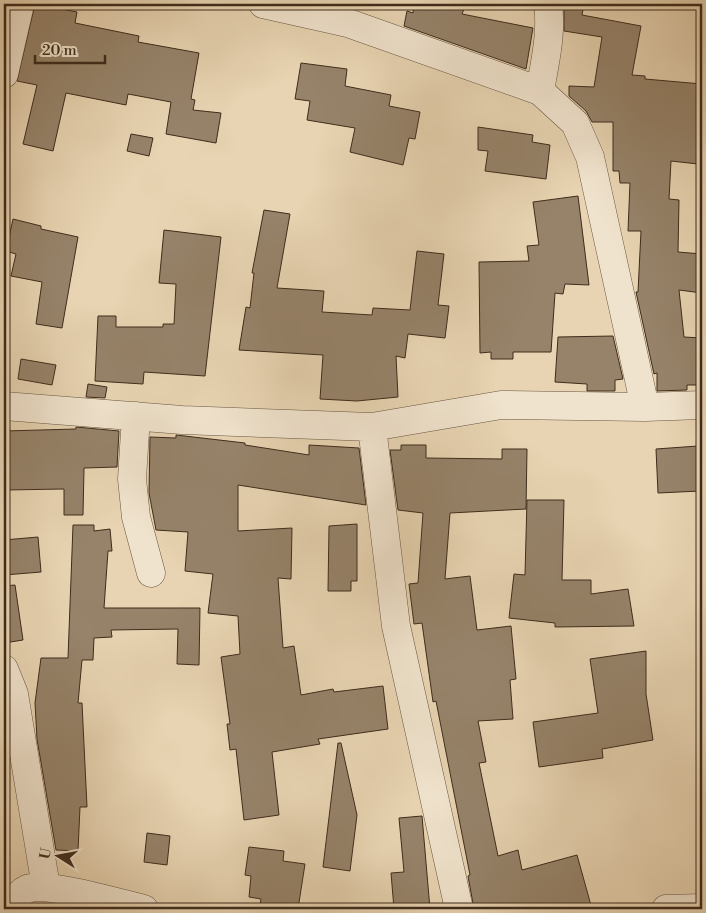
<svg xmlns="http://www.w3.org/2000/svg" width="706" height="913" font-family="'Libre Bodoni',serif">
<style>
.building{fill:#96836a;stroke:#3e2c1c}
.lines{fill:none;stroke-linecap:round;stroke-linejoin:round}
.minor-casing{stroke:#685642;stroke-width:29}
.minor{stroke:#f0e3cd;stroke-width:28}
</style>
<rect width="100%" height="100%" fill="#e8d4b2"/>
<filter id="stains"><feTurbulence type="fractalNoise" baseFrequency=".004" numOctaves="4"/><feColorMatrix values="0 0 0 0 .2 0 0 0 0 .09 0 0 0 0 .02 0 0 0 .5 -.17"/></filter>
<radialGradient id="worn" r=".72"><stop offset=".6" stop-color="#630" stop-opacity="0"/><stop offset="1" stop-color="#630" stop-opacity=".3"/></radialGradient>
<path class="building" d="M 35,4 L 77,12 L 75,23 L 139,36 L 138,42 L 199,53 L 191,99 L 195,100 L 193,110 L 221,113 L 216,143 L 166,134 L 171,102 L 128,94 L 126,105 L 66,93 L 53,151 L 23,144 L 37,85 L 17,81 Z
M 414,4 L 443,4 L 464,9 L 462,14 L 533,28 L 526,69 L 404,26 L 407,11 L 413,13 Z
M 564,4 L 584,4 L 582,15 L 641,26 L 632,75 L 645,76 L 645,79 L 702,84 L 702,127 L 698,164 L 671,161 L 669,199 L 679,200 L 678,252 L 702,254 L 702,293 L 679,290 L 684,337 L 702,338 L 702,385 L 687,385 L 687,390 L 657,391 L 657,373 L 654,374 L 636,292 L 638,292 L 641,231 L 628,231 L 630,183 L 620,183 L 619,171 L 613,171 L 613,122 L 592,122 L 586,111 L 569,96 L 569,86 L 594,87 L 602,37 L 564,31 Z
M 301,63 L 347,69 L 345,86 L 391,95 L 389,106 L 420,112 L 415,139 L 409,138 L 403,165 L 350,152 L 355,128 L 307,120 L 310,101 L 295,99 Z
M 478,127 L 533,135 L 532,142 L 550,145 L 546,179 L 485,171 L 488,151 L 478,150 Z
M 131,134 L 153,138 L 149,156 L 127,151 Z
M 578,196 L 589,285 L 565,284 L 563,294 L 555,293 L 551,352 L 513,352 L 513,359 L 491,359 L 491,352 L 480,353 L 479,262 L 529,261 L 527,246 L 539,245 L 533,202 Z
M 264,210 L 290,214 L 277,288 L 324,291 L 322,312 L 372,315 L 373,308 L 410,310 L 417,251 L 444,254 L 438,305 L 449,306 L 445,338 L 408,334 L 405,358 L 396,356 L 398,397 L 357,401 L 320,399 L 323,355 L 239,350 L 246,307 L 250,308 L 254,273 L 252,273 Z
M 13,219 L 41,226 L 41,229 L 78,237 L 62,328 L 36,324 L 42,282 L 11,276 L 16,254 L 6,251 Z
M 164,230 L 221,237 L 205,376 L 144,372 L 143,384 L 95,381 L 98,316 L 116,316 L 116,327 L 163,327 L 163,324 L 174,324 L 176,284 L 159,283 Z
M 613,336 L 623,379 L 615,380 L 615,391 L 587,391 L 587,384 L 555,382 L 558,337 Z
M 21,359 L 56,365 L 52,385 L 18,379 Z
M 88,384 L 107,387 L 105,398 L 86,397 Z
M 76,427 L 119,431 L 117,467 L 84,468 L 83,515 L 64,515 L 64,489 L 5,490 L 4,431 L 76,429 Z
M 176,435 L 245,443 L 245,445 L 309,455 L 309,445 L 359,448 L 366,505 L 238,485 L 238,531 L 292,528 L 291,579 L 278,578 L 283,648 L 294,646 L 301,695 L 333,689 L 334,692 L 383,686 L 388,729 L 318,739 L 320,744 L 272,752 L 279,815 L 244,820 L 236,749 L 230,750 L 227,724 L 230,724 L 221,657 L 240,654 L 238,616 L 208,613 L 213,574 L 185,571 L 188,532 L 156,530 L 149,493 L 150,437 L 176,438 Z
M 401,445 L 426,445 L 426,458 L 502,459 L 502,449 L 527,449 L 526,509 L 450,513 L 445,579 L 470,576 L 477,630 L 511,626 L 516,679 L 510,680 L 513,719 L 478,721 L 486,762 L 479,763 L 498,856 L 518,850 L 522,870 L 577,855 L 592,909 L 474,909 L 468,876 L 470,875 L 436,701 L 433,702 L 422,623 L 414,624 L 409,584 L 418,583 L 423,513 L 398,510 L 390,450 L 401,450 Z
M 698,446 L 700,491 L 658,493 L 656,449 Z
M 527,500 L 564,500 L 562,580 L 591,580 L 591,594 L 628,589 L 634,626 L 555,627 L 555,623 L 509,618 L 514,574 L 525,575 Z
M 357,524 L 357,581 L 351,581 L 351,591 L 328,591 L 329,526 Z
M 73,525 L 94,525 L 94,531 L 110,529 L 112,551 L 108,551 L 104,608 L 200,608 L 199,665 L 177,664 L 178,629 L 111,630 L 112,637 L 94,638 L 93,660 L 82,660 L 78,703 L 82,703 L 87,807 L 80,807 L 78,851 L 56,850 L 37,739 L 35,703 L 41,658 L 68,658 Z
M 38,537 L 41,572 L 4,575 L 4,540 Z
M 15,585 L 23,640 L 4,643 L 4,586 Z
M 646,651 L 646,694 L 653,740 L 602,749 L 603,758 L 539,767 L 533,722 L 598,713 L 590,659 Z
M 338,743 L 341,743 L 357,815 L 350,871 L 323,867 Z
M 422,816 L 430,909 L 394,909 L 391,873 L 404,872 L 399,818 Z
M 147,833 L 170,836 L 167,865 L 144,862 Z
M 249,847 L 284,851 L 283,861 L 305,864 L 298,909 L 259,909 L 261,899 L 249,897 L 251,876 L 245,875 Z"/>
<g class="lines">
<g class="minor-casing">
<path id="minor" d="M 263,4 L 348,23 L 540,91 L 575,123 L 590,157 L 645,407
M 4,74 L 20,4
M 540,91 C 545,61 552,34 548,4
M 4,406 L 182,420 L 372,427 L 501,405 L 645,407 L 702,405
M 136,416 L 132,479 L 136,517 L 151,573
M 372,427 L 396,626 L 459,909
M 4,669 L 14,694 L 46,887
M 11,909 C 14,901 18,893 27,889 C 44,881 123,904 144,909
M 666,909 L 702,908"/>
</g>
<use href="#minor" class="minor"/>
</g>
<rect width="706" height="913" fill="none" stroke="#e8d4b2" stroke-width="20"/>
<rect x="5" y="5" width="696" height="903" fill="none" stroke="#3e2c1c" stroke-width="2.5"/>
<rect x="10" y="10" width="686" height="893" fill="none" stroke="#3e2c1c"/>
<g transform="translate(58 856) rotate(281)" stroke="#f0e3cd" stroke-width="4" paint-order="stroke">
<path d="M0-4L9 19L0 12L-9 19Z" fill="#3e2c1c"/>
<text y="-8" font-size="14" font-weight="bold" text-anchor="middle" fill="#3e2c1c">U</text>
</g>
<path d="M35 55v8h70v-8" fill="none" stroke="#3e2c1c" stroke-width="2.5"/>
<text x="42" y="55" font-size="15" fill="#3e2c1c" stroke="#f0e3cd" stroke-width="4" paint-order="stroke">20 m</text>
<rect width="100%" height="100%" filter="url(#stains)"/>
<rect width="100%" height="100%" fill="url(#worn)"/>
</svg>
